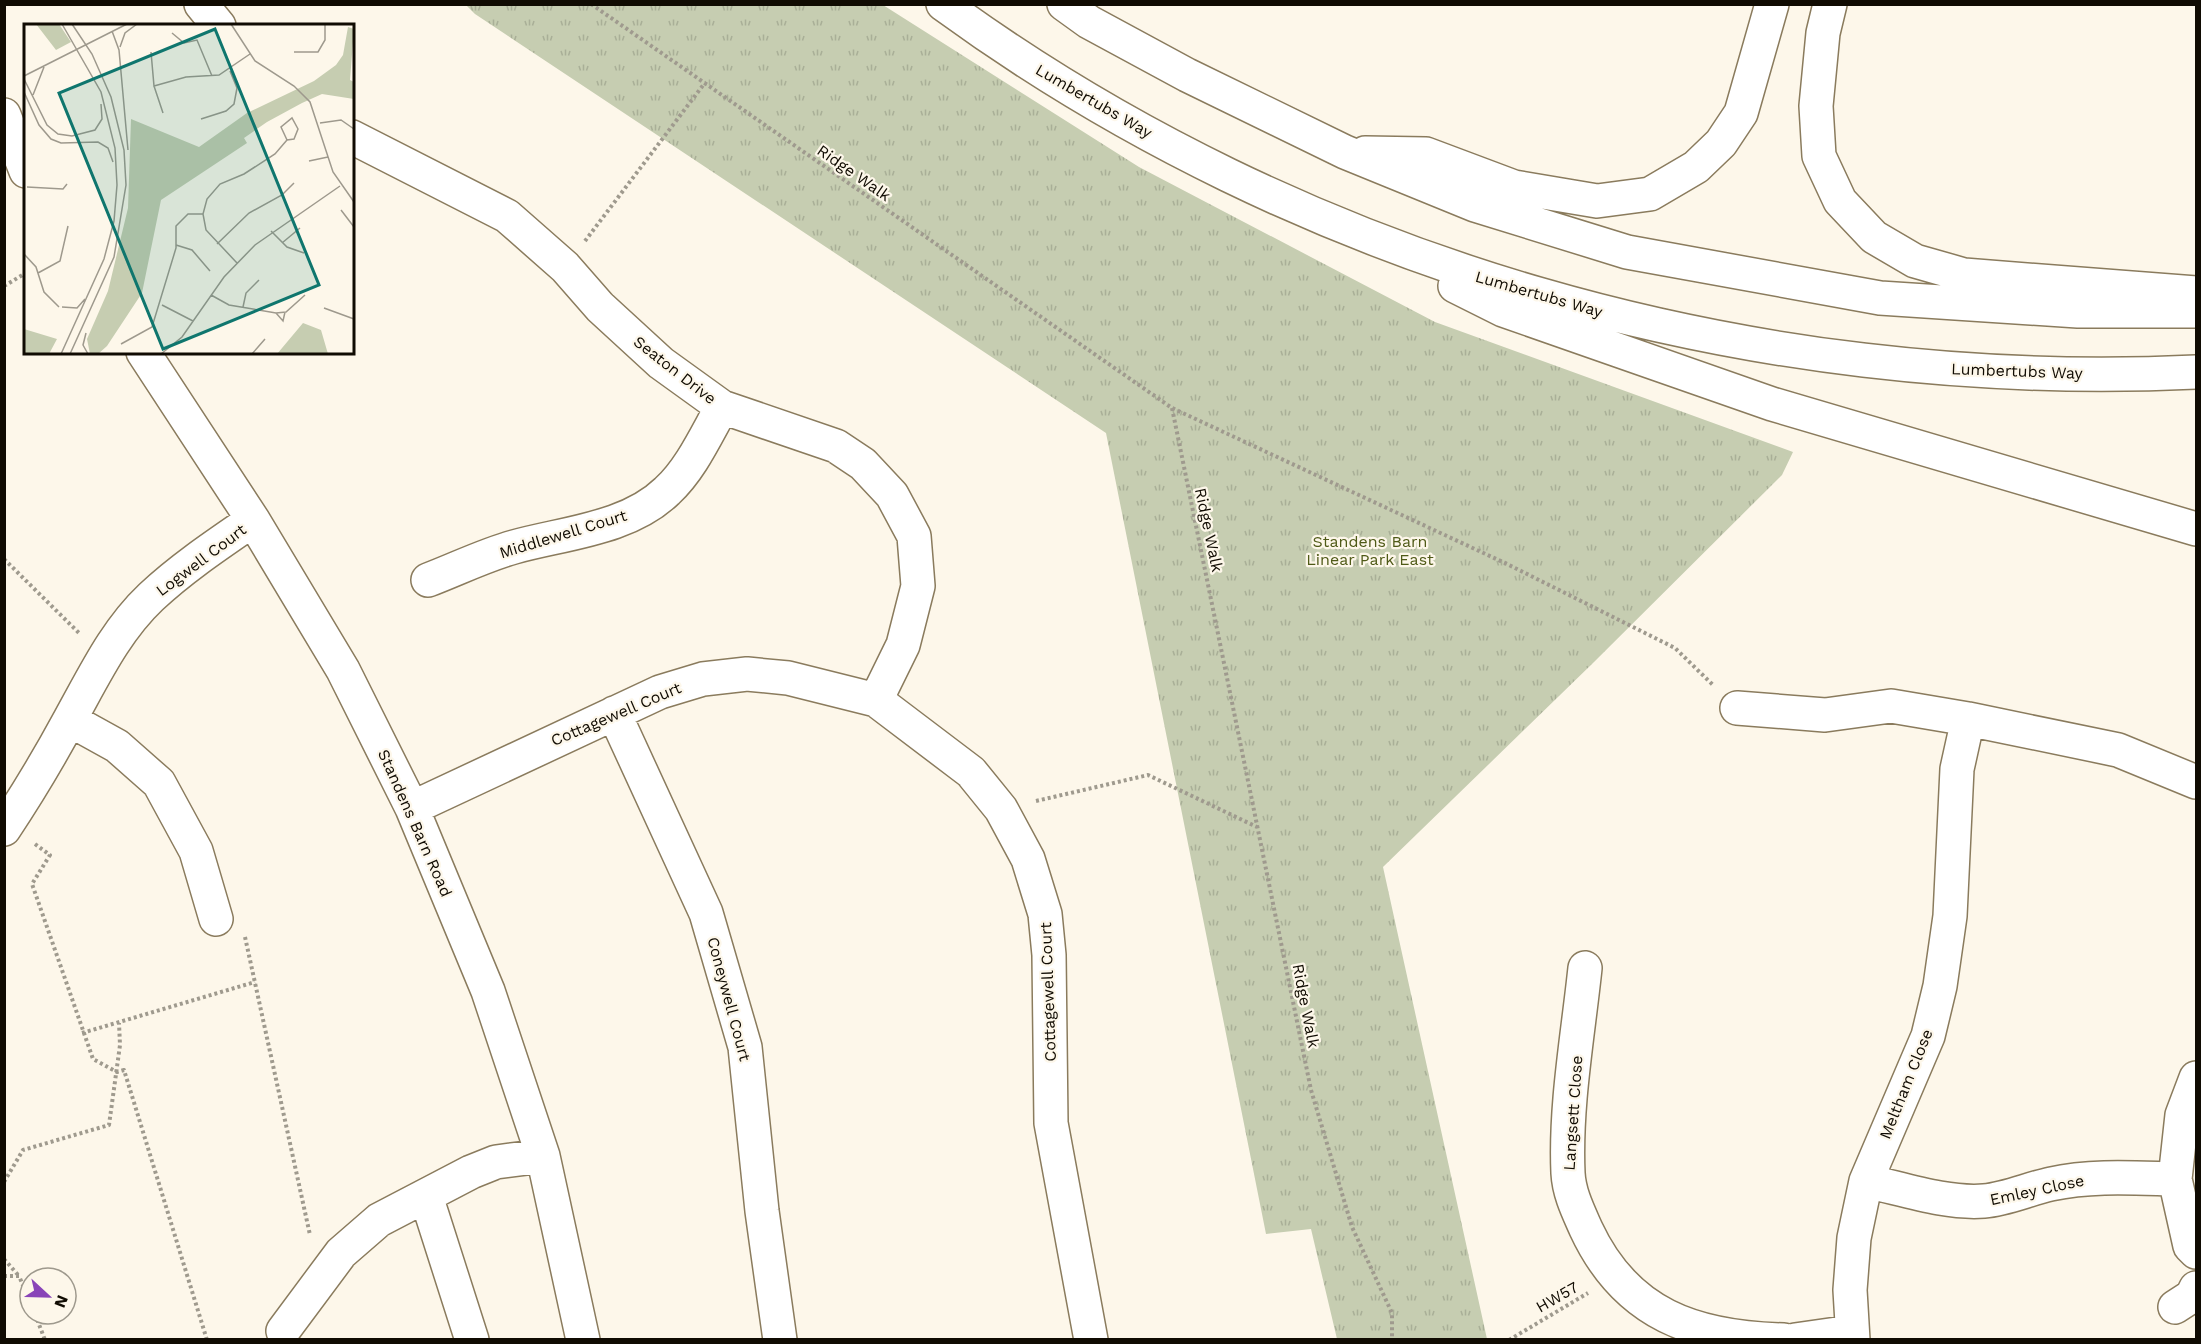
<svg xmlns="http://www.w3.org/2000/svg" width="2201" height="1344" font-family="'Work Sans',sans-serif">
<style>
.park{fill:url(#park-tufts)}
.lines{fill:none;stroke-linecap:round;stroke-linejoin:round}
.minor-casing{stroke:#8a7b5d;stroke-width:36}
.highway-casing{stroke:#8a7b5d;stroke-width:36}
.path{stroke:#9f9a8e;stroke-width:4;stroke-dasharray:3 3;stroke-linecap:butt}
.minor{stroke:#fff;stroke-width:33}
.highway{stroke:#fff;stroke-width:33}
.labels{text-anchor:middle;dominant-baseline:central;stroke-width:4.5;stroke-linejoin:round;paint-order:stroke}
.street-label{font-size:16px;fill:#100b02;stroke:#fdf7ea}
.park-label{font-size:16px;fill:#4f5a17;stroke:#fdf7ea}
.inset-road{fill:none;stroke:#9e998d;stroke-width:1.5}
.view{fill:#0f766e;fill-opacity:0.15;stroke:#0f766e;stroke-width:3}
.inset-edge{fill:none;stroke:#100b02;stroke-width:3}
</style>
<defs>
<pattern id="park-tufts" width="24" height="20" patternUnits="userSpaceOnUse" patternTransform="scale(1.5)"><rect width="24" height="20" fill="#c6cdb1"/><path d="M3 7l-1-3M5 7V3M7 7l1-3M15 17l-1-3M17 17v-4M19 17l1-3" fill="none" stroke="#a9af97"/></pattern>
</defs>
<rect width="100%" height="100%" fill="#fdf7ea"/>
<path class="park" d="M 466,5 L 883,5 L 1139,167 L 1435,322 L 1793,452 L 1782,475 L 1593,663 L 1383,867 L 1487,1339 L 1337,1339 L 1311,1229 L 1266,1234 L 1106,433 L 475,14 Z"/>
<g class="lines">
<g class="minor-casing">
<path id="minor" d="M 201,4 L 219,26
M 4,115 L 26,171
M 352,137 L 507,216 L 565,267 L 600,307 L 661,363 L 722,407 L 836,446 L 863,464 L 892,495 L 914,536 L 918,586 L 903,645 L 876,700
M 143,352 L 253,520 L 343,670 L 412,808 L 488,991 L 543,1156 L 583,1340
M 428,580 C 457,569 485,555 514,547 C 564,533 628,529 667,491 C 691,469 706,435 722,407
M 1737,708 L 1825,715 L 1891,706 L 1968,719
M 614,713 L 706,913 L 745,1047 L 762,1211 L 780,1340
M 70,720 L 117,746 L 159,783 L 196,851 L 216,919
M 412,808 L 660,692 L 703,679 L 747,674 L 788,678 L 876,700 L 971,772 L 1001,809 L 1028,859 L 1045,914 L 1049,955 L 1051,1123 L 1091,1340
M 4,829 C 28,793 50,756 70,719 C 94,676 115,631 151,597 C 182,568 218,544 253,520
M 1585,968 C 1578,1035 1565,1105 1568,1173 C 1569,1193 1578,1211 1586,1229 C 1626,1315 1695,1338 1784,1340
M 2175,1179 L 2190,1246 L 2196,1252
M 1866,1181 C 1903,1189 1946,1204 1984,1201 C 2007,1199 2028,1189 2051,1184 C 2092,1175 2134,1178 2175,1179 L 2182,1115 L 2196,1078
M 426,1196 L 472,1340
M 2175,1307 L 2192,1296 L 2196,1288
M 283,1331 L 341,1253 L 379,1220 L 471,1172 L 496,1162 L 543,1156
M 1795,1340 L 1851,1332
M 1853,1340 L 1850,1290 L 1854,1238 L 1866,1181 L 1928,1036 L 1940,986 L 1950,916 L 1957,769 L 1968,719 L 2118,750 L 2196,782"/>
</g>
<g class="highway-casing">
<path id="highway" d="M 943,4 C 1302,266 1754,393 2196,372
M 1064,4 L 1089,22 L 1187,75 L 1345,152 L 1475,205 L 1627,252 L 1880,298 L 2078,311 L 2196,311
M 1830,4 L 1823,33 L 1816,106 L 1819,156 L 1840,201 L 1874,237 L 1915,261 L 1964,275 L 2196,293
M 1365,153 L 1426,154 L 1514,187 L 1597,201 L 1650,194 L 1696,167 L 1721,143 L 1741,113 L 1772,4
M 1455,286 L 1503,310 L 1772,404 L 2196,529"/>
</g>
<path class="path" d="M 591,4 L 1172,408 L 1507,564 L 1675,648 L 1713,685
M 585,241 L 704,84
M 4,286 L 26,273
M 1172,408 L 1311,1090 L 1352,1227 L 1392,1313 L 1392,1340
M 4,559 L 80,634
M 1036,801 L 1148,775 L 1257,827
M 35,844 L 50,855 L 32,884 L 93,1059 L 117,1072 L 124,1070 L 207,1340
M 245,937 L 310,1235
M 82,1033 L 255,982
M 4,1182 L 23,1150 L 109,1125 L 120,1045 L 119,1023
M 4,1259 L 19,1276
M 4,1276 L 19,1276 L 30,1302
M 35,1314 L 45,1340
M 1509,1340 L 1588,1293"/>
<use href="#minor" class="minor"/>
<use href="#highway" class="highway"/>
</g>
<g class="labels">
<g class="street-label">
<text transform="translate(1094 101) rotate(30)">Lumbertubs Way</text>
<text transform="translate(854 173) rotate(35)">Ridge Walk</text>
<text transform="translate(1539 294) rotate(16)">Lumbertubs Way</text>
<text transform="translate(675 370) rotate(38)">Seaton Drive</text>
<text transform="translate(2017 371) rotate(2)">Lumbertubs Way</text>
<text transform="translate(1209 530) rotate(78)">Ridge Walk</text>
<text transform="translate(563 534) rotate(-17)">Middlewell Court</text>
<text transform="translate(201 560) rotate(-37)">Logwell Court</text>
<text transform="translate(616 714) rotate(-23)">Cottagewell Court</text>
<text transform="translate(415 823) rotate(66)">Standens Barn Road</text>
<text transform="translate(1048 992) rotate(-92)">Cottagewell Court</text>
<text transform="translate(729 999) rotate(75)">Coneywell Court</text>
<text transform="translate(1306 1006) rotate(79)">Ridge Walk</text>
<text transform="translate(1906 1084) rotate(-68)">Meltham Close</text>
<text transform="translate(1573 1113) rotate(-86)">Langsett Close</text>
<text transform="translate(2037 1190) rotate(-12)">Emley Close</text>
<text transform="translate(1557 1297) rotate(-30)">HW57</text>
</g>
<g class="park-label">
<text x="1370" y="541">Standens Barn<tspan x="1370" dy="18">Linear Park East</tspan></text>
</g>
</g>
<g transform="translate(24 24)">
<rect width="330" height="330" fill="#fdf7ea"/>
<path d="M 12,0 L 35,0 L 47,18 L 32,26 ZM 324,3 L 330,5 L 326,56 L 330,58 L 330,75 L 298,70 L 278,79 L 243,98 L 220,114 L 223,119 L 137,176 L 118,269 L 83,322 L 74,330 L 66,330 L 63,315 L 84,267 L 104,184 L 107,95 L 175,123 L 223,89 L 290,57 L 312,41 L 319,31 ZM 279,299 L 297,306 L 304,330 L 253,330 ZM 0,305 L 33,315 L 25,330 L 0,330 Z" fill="#c6cdb1"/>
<path class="inset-road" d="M 207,0 L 231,37 L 270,62 L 286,78 L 309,148 L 330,178M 88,7 L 95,26 L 104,126M 148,9 L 160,19 L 173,16 L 188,52M 96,23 L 101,9 L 113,0M 127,28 L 130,62 L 162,53 L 195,51 L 226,30M 270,28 L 294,28 L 301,16 L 301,0M 0,52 L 103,0M 0,55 L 23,101 L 34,110 L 48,112 L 71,106 L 78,95 L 77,80M 130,62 L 139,89M 0,68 L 15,101 L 27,115 L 37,119 L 74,118 L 84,124 L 89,138M 9,71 L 20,43M 177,95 L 202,87 L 210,80 L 213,64 L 206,47M 296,99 L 317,96 L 330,105M 285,137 L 304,133M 3,163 L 39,165 L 43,160M 317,186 L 330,203M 247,207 L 263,223 L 280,229M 258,219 L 276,204M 193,220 L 225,189 L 258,171 L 270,159M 152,221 L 168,226 L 186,247M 0,230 L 12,243 L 20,268 L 35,283M 213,239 L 182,206 L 179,190 L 183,175 L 196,160 L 220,150 L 251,130 L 263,116 L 270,115 L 274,105 L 268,94 L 257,103 L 263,116M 14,249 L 36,237 L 44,202M 187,271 L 205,281 L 252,289 L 262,288 L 281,271M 138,281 L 169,297M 38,283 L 53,284 L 61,275M 219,283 L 222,269 L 235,256M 300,284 L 330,295M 252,289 L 259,297 L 261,288M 62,309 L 59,321 L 64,330M 97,320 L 128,303 L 152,224 L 152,202 L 164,190 L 179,190M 37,330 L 80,235 L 90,197 L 93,161 L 91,124 L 77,68 L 38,0M 46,330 L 90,233 L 102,161 L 100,126 L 87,73 L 68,30 L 48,0M 137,330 L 158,313 L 200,253 L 231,221 L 316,162M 228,330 L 241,315"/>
<path class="view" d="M 191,5 L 295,261 L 139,325 L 35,69 Z"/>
<rect width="330" height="330" class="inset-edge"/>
</g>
<rect width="2201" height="1344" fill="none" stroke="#100b02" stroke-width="12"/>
<g transform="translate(48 1296) rotate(112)"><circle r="28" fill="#fdf7ea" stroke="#9e998d" stroke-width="1.5"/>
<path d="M0-4.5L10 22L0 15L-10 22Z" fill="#8944b8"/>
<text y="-9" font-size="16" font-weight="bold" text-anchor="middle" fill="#100b02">N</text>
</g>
</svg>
